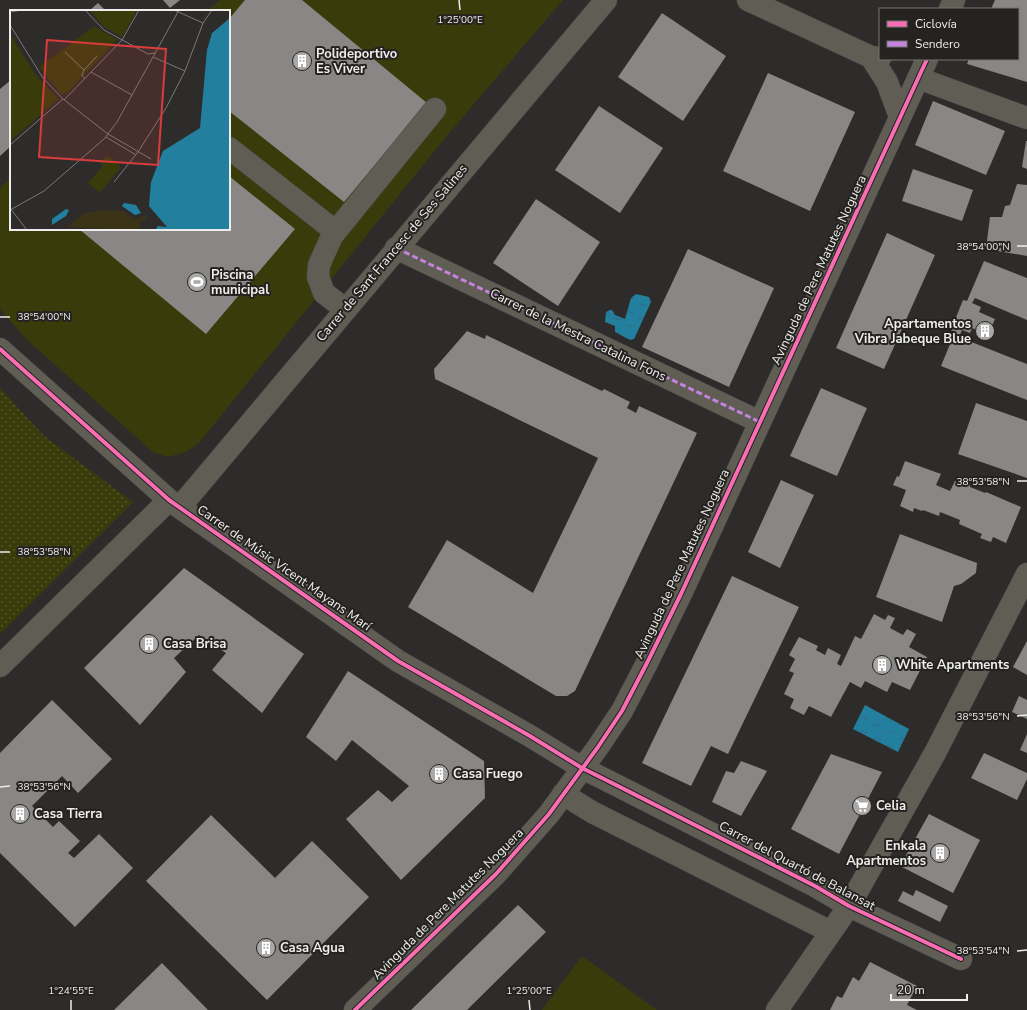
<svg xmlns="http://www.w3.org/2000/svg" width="1027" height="1010" font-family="'Nunito Sans',sans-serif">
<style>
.grass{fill:url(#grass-dots)}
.pitch{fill:#3a3b0b}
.water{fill:url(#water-ripples)}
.building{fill:#888786}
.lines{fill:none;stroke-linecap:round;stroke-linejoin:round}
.minor-casing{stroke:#484746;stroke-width:23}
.minor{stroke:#605d55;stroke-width:22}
.quiet{stroke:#c483df;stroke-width:3;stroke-dasharray:6 3;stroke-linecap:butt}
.cycleway-casing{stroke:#242320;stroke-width:6}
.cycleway{stroke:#f96db3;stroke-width:4}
.ticks{fill:none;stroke:#eeedec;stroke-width:1.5}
.labels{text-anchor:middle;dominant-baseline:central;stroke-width:4;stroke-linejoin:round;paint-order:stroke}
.poi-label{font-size:13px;font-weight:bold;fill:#eeedec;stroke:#242320;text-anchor:start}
.street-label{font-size:13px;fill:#eeedec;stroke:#242320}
.inset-road{fill:none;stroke:#7a7978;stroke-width:1}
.view{fill:#d83c3c;fill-opacity:0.15;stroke:#d83c3c;stroke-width:2}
.inset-edge{fill:none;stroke:#eeedec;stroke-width:2}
.ticks-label{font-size:10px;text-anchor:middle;fill:#eeedec;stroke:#242320;stroke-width:4;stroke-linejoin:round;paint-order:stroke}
</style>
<defs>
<pattern id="grass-dots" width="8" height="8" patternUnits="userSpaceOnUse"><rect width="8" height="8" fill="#3a3b0b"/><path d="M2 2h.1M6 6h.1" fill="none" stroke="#57582f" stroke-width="1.8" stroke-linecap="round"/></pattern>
<pattern id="water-ripples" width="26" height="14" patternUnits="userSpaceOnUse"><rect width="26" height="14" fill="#22809e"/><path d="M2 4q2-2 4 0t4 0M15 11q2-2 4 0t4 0" fill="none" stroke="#31697b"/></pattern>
</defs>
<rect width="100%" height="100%" fill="#2d2c2b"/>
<path class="grass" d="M 0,388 L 44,436 L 133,502 L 0,634 Z"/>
<path class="pitch" d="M 220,0 L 563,0 L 445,138 L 199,443 L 186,452 L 168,457 L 153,452 L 25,338 L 0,309 L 0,188 L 11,178 L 11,229 L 229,229 L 229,11 L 207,11 Z
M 582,956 L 657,1010 L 542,1010 Z"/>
<path class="water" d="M 636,294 L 649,297 L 651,302 L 634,339 L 630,340 L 615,332 L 615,326 L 605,322 L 606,312 L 610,310 L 612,310 L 615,315 L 625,319 L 631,298 Z
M 865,705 L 909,729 L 898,752 L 853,729 Z"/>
<path class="building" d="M 163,0 L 180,0 L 170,8 Z
M 245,0 L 302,0 L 427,103 L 344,202 L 229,111 L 229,19 Z
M 995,0 L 1027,0 L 1027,82 L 967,64 L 969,59 L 1018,59 L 1018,9 L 991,9 Z
M 98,3 L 106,11 L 89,11 Z
M 662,13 L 726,56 L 683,121 L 618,77 Z
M 768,73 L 855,112 L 810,211 L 723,171 Z
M 11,80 L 11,146 L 0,156 L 0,89 Z
M 933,101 L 1005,131 L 986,175 L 915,145 Z
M 599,106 L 663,148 L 620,213 L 555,170 Z
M 1026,141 L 1027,141 L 1027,169 L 1022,167 Z
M 913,169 L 973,190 L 962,221 L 902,201 Z
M 229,176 L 295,229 L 206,334 L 79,229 L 229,229 Z
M 1017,184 L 1027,185 L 1027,256 L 986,249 L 990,217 L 1002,217 L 1005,206 L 1010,205 Z
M 536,199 L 600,242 L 558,306 L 493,263 Z
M 887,233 L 935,255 L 884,369 L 836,348 Z
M 688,249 L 774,288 L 729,387 L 642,347 Z
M 984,261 L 1027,278 L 1027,320 L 975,298 L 972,303 L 981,307 L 979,312 L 995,319 L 988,335 L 972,328 L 970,333 L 962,330 L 959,337 L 1027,364 L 1027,400 L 941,366 L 955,332 L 951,330 L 963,300 L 967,301 Z
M 467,331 L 485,339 L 486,335 L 602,391 L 604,389 L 630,402 L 627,408 L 636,413 L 639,406 L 697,433 L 575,691 L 567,696 L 556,696 L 408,607 L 447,540 L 533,593 L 598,458 L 435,379 L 434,369 Z
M 821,388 L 867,408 L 837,476 L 790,456 Z
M 976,403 L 1027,421 L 1027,478 L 958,454 Z
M 905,461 L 941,474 L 936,485 L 950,491 L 955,481 L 961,484 L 962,482 L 970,485 L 970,487 L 985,493 L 986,492 L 1021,507 L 1006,543 L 993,537 L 991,542 L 980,538 L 982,534 L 959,524 L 960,520 L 940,512 L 939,516 L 923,510 L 922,511 L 914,508 L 913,512 L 900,506 L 906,490 L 893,485 L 897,476 L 899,477 Z
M 781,480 L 814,495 L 780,568 L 748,552 Z
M 900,534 L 977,563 L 976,573 L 961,584 L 954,586 L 942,622 L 876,597 Z
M 184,568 L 304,654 L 262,713 L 212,670 L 226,653 L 199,635 L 174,658 L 186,672 L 140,725 L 84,668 Z
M 732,576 L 799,607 L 728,754 L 711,746 L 691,786 L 642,763 Z
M 874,614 L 885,620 L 888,615 L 895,618 L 890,628 L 903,635 L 907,629 L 916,634 L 909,647 L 927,657 L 910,690 L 892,682 L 887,692 L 865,681 L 861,688 L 850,682 L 831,717 L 809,706 L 804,715 L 790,708 L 794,699 L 784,694 L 794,673 L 789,671 L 795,659 L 789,655 L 799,637 L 818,646 L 816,650 L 825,655 L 828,648 L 841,655 L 837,664 L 841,666 L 855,636 L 861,639 Z
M 1027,641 L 1027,675 L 1013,667 Z
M 348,671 L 484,761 L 485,798 L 401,880 L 346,819 L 378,790 L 392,802 L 409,786 L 352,740 L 336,761 L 306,737 Z
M 1019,696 L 1027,700 L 1027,719 L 1012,712 Z
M 52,700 L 112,759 L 78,793 L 62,776 L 32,806 L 53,827 L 59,821 L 80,841 L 68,853 L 74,858 L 99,834 L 133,868 L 75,927 L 0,853 L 0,753 Z
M 1027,734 L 1027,753 L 1020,750 Z
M 984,753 L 1027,773 L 1027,779 L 1017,800 L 971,778 Z
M 831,754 L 882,772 L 839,854 L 791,829 Z
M 741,761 L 767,771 L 741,816 L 712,802 L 726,771 L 734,773 Z
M 929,814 L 980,840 L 953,893 L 900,866 Z
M 211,815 L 275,878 L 312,841 L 369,897 L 267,1000 L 146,881 Z
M 916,890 L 948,906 L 940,922 L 898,901 L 903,891 L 913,896 Z
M 518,905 L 546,932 L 467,1010 L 411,1010 Z
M 870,962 L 917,986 L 907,1005 L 917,1010 L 830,1010 L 837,996 L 842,998 L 853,977 L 859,981 Z
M 162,963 L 208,1010 L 114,1010 Z"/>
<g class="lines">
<g class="minor-casing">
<path id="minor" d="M 748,0 L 871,57 L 880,58
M 950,9 L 954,0
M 871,57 L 887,82 L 900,117
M 918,78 L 1027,118
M 229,148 L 335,231
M 396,248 L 760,422
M 345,309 L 324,293 L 318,277 L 319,265 L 332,236 L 435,109
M 0,349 L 169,500 L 398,661 L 530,736 L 582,768 L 618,786 L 815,886 L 849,906 L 961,959
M 180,507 L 606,0
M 0,666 L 169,500
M 563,794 L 592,812 L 831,932
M 355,1010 L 496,874 L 549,814 L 598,747 L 622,711 L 648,661 L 681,594 L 927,59
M 777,1010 L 849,906 L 935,753 L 1027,574"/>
</g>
<use href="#minor" class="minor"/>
<path class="quiet" d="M 396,248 L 760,422"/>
<g class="cycleway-casing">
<path id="cycleway" d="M 0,349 L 169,500 L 398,661 L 530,736 L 582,768 L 618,786 L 815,886 L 849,906 L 961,959
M 355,1010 L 496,874 L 549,814 L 598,747 L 622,711 L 648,661 L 681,594 L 927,59"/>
</g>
<use href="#cycleway" class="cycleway"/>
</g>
<path class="ticks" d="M 459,0 L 460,10M 1017,246 L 1027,246M 0,317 L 10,317M 1017,481 L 1027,481M 0,552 L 10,552M 1017,716 L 1027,715M 0,787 L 10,786M 1017,951 L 1027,950M 71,1000 L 71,1010M 529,1000 L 530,1010"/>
<defs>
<g id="building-disc" transform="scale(1)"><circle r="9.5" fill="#aaa9a8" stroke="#242320"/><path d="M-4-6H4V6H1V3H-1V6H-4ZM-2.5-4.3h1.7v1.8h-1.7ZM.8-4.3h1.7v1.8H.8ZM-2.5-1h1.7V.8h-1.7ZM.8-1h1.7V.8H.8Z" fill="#fff"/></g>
<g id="stadium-disc" transform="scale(1)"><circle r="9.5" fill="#aaa9a8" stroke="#242320"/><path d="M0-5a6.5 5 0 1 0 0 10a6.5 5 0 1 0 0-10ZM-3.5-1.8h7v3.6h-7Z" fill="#fff"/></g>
<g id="supermarket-disc" transform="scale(1)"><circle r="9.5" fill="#aaa9a8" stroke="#242320"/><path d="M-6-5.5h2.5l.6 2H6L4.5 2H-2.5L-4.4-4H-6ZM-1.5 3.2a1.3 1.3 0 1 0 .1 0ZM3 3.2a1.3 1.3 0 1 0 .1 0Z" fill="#fff"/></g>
</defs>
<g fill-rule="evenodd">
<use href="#building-disc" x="302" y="61"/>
<use href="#stadium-disc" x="197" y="282"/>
<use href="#building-disc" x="985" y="331"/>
<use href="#building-disc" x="149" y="644"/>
<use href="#building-disc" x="882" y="665"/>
<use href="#building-disc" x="439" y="774"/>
<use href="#supermarket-disc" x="862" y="806"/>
<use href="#building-disc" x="20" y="814"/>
<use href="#building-disc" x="940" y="853"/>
<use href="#building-disc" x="266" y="948"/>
</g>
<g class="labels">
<g class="poi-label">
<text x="316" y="54">Polideportivo<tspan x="316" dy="15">Es Viver</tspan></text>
<text x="211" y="275">Piscina<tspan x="211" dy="15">municipal</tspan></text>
<text x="971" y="324" text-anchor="end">Apartamentos<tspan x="971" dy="15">Vibra Jabeque Blue</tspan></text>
<text x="163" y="644">Casa Brisa</text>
<text x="896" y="665">White Apartments</text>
<text x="453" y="774">Casa Fuego</text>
<text x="876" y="806">Celia</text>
<text x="34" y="814">Casa Tierra</text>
<text x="926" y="846" text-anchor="end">Enkala<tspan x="926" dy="15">Apartmentos</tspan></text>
<text x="280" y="948">Casa Agua</text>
</g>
<g class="street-label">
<text transform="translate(392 253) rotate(-50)">Carrer de Sant Francesc de Ses Salines</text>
<text transform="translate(819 270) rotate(-65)">Avinguda de Pere Matutes Noguera</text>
<text transform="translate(578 335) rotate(26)">Carrer de la Mestra Catalina Fons</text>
<text transform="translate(682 564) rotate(-65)">Avinguda de Pere Matutes Noguera</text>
<text transform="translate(284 568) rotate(35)">Carrer de Músic Vicent Mayans Marí</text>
<text transform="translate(797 866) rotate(28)">Carrer del Quartó de Balansat</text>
<text transform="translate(448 904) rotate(-45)">Avinguda de Pere Matutes Noguera</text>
</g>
</g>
<g transform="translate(10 10)">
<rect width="220" height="220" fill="#2d2c2b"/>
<path d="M 0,24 L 25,64 L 49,89 L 0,131 Z" fill="#3a3b0b"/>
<path d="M 96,200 L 113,201 L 127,210 L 135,205 L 137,209 L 130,212 L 129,220 L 57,217 L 74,203 Z" fill="#3a3316"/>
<path d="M 80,0 L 127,0 L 112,27 L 93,16 Z" fill="#3a3b0b"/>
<path d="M 84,16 L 107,30 L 57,83 L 51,84 L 29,57 ZM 97,145 L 111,157 L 90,183 L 78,173 L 93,156 L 90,153 Z" fill="#3a3b0b"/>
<path d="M 220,8 L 220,220 L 145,220 L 148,216 L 157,217 L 139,196 L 141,172 L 153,141 L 190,118 L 197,40 L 202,23 ZM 114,193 L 126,195 L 131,203 L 125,205 L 112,196 ZM 56,199 L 59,200 L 56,206 L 42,215 L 42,209 Z" fill="#22809e"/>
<path class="inset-road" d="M 75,0 L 94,20 L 138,44 L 145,43M 164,0 L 193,13M 0,2 L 12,0M 0,15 L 33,68 L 53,89 L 98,124 L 141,149M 55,42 L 74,60M 143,47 L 175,61M 81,62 L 122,85M 75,69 L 72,65 L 74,60 L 87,46M 54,90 L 112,30 L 129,0M 96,127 L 126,145M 0,135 L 53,89M 104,172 L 128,142 L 156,98 L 175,61 L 193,13 L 202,0M 0,198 L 17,220M 0,200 L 34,181 L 94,129 L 107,112 L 169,0"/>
<path class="view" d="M 37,30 L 156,39 L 148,155 L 29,147 Z"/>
<rect width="220" height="220" class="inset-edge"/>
</g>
<g class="ticks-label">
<text x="460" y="23">1°25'00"E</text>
<text x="983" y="250">38°54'00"N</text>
<text x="44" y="320">38°54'00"N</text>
<text x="983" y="485">38°53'58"N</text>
<text x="44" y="555">38°53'58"N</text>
<text x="983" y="720">38°53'56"N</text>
<text x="44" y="790">38°53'56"N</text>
<text x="983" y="954">38°53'54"N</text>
<text x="71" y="994">1°24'55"E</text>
<text x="529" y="994">1°25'00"E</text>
</g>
<rect x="879" y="8" width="140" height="52" fill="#242320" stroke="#757472"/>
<rect x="887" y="21" width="20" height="6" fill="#f96db3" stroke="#757472"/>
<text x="915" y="28" font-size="12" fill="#eeedec">Ciclovía</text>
<rect x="887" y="41" width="20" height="6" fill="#c483df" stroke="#757472"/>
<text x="915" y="48" font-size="12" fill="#eeedec">Sendero</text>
<path d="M891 994v6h76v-6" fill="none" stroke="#eeedec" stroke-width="2"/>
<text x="897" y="994" font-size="12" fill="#eeedec" stroke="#242320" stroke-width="3" paint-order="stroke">20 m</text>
</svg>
